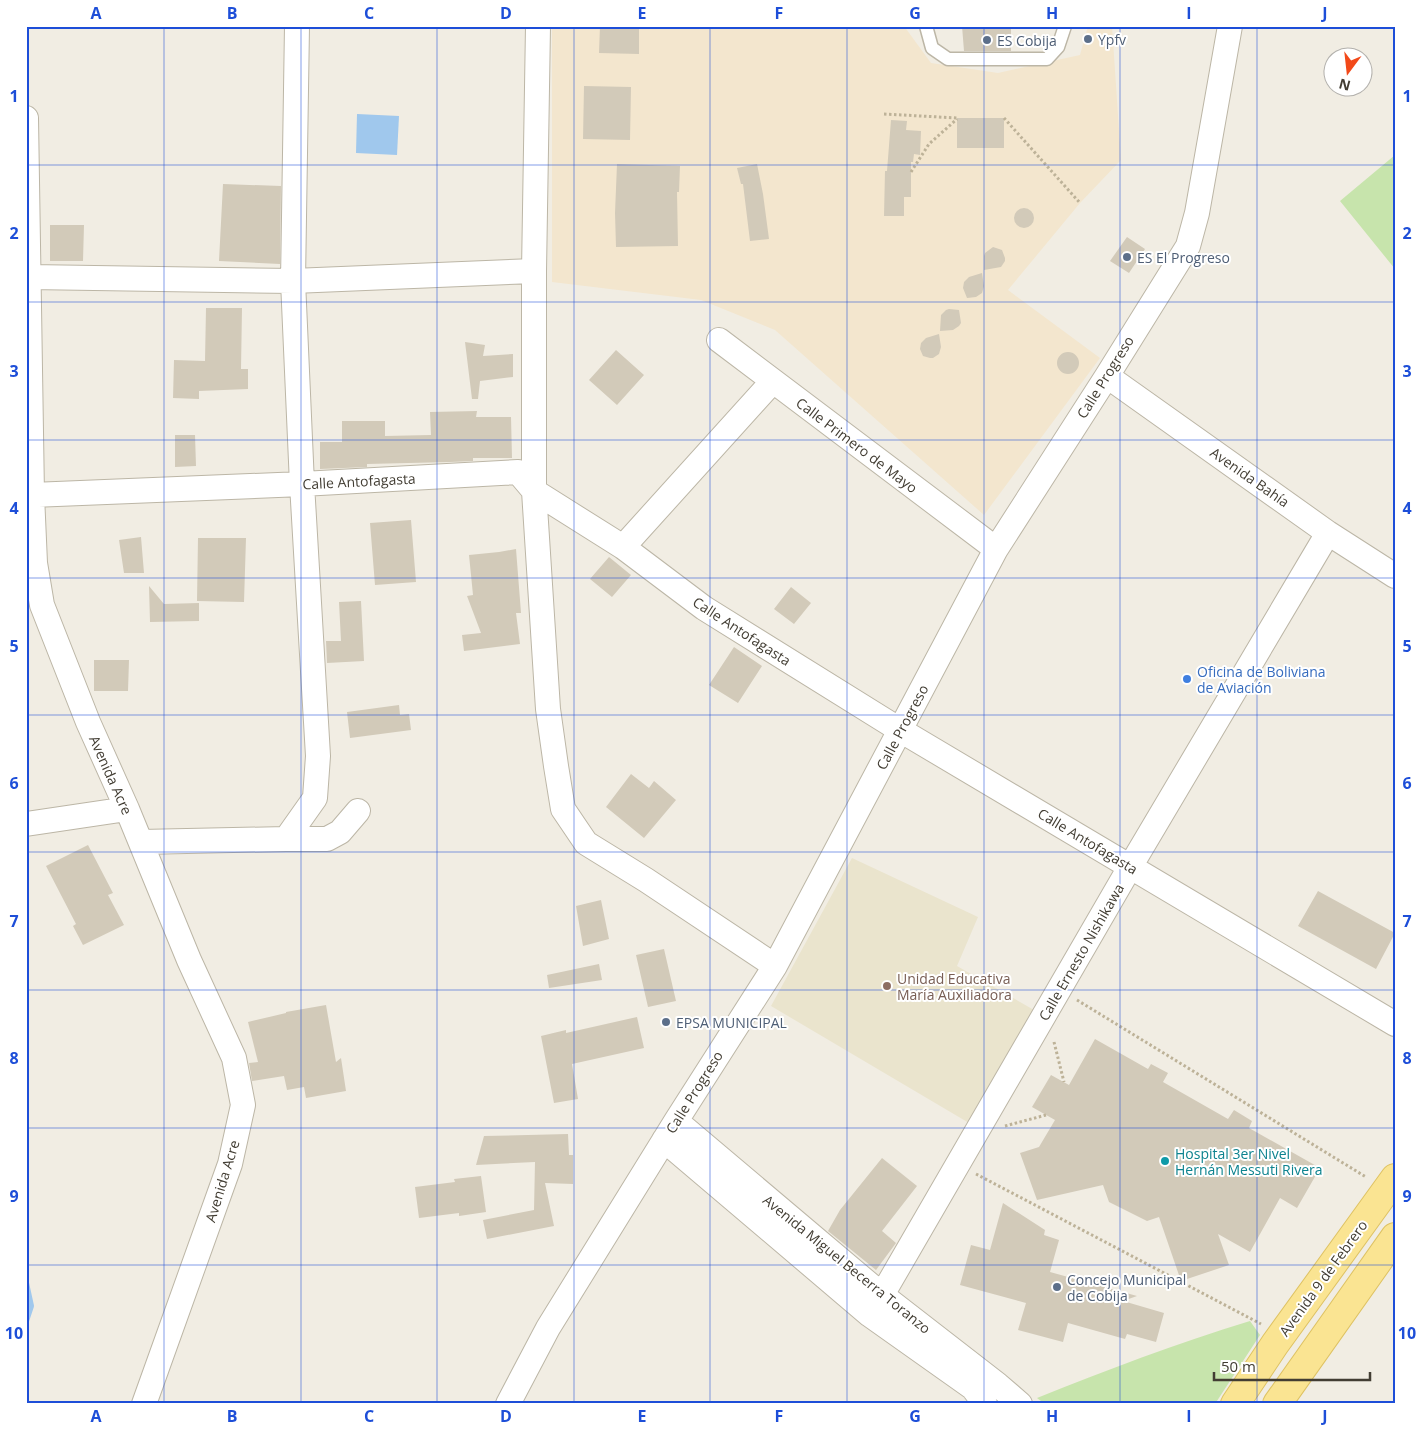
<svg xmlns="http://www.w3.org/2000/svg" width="1421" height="1430" font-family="'Open Sans',sans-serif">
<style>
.commercial{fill:#f3e6ce}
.education{fill:#eae4cd}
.green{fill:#c7e4ac}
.water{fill:#a0c8ed}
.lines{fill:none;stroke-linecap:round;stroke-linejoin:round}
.stream{stroke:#a0c8ed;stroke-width:6}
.building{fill:#d2cab9}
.service-casing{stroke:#bcb6a6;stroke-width:15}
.minor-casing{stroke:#bcb6a6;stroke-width:26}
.primary-casing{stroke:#dec263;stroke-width:30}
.path{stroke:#bdb298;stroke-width:3;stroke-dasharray:2.5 2.5;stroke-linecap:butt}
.service{stroke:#fff;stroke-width:12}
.minor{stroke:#fff;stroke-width:24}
.primary{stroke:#fae492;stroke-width:28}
.grid{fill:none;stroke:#1d4ed8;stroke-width:1;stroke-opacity:0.55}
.service-dot{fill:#5c6f8a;stroke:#fff;stroke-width:2}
.shop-dot{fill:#3f7fe0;stroke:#fff;stroke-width:2}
.education-dot{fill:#8d6e63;stroke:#fff;stroke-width:2}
.culture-dot{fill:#0f9aa8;stroke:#fff;stroke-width:2}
.labels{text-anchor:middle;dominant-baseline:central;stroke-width:4;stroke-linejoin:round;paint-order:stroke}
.service-label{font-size:14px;fill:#4e5e75;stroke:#fff;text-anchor:start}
.street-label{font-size:14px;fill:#423d33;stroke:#fff}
.shop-label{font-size:14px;fill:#366cbe;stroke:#fff;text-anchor:start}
.education-label{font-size:14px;fill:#785e54;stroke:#fff;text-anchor:start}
.culture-label{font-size:14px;fill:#0d838f;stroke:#fff;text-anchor:start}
.neatline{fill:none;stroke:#1d4ed8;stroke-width:2}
.grid-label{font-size:16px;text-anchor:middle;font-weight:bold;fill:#1d4ed8}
</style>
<rect width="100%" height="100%" fill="#f1ede3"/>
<path class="commercial" d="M 552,26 L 904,26 L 931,63 L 998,73 L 1080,55 L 1088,26 L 1112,26 L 1121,160 L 1080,203 L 1008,290 L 1100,358 L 984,515 L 775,330 L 701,300 L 552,282 Z"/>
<path class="education" d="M 852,858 L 978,917 L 957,966 L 1034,1010 L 969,1123 L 771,1006 Z"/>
<path class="green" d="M 1395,155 L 1395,269 L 1340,201 Z
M 1250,1321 L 1260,1335 L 1215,1404 L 1045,1404 L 1037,1398 C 1107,1370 1177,1343 1250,1321 Z"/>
<path class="water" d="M 357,114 L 399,116 L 397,155 L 356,153 Z"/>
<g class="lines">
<path class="stream" d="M 26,1283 L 31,1306 L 26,1321"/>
</g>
<path class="building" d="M 600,26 L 639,26 L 639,54 L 599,53 Z
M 962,26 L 1011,26 L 1011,51 L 964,51 Z
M 584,86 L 631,87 L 630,140 L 583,139 Z
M 957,118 L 1004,118 L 1004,148 L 957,148 Z
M 891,120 L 907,121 L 906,130 L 921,131 L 920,155 L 914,154 L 913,162 L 911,162 L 911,197 L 904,197 L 904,216 L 884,216 L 885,171 L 887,171 Z
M 617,164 L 680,166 L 679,192 L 677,192 L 678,246 L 616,247 L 615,213 Z
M 757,164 L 763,194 L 769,239 L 750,241 L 743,184 L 741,184 L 737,168 Z
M 223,184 L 281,186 L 280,264 L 219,261 Z
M1014 218a10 10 0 1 1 20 0a10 10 0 1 1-20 0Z
M 50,225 L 84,225 L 83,261 L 50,261 Z
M 1127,237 L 1145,249 L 1129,273 L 1110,261 Z
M 993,247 L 1002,250 L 1005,258 L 1005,261 L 1001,267 L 984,270 L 984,256 L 985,253 Z
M 982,273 L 984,286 L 982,293 L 976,297 L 967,298 L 963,288 L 964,282 L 969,277 Z
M 206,308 L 242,308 L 241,369 L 248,369 L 248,389 L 199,391 L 199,399 L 173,398 L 174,360 L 205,361 Z
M 949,309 L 959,310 L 961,323 L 959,326 L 953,330 L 940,331 L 941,315 L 946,310 Z
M 939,334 L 941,347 L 939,354 L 933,358 L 930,358 L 923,356 L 920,349 L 921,343 L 926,338 Z
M 465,342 L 485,345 L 483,356 L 513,354 L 513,377 L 480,381 L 478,399 L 472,399 Z
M 616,350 L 644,375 L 617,405 L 589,380 Z
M1057 363a11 11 0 1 1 22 0a11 11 0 1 1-22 0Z
M 477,411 L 476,417 L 511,417 L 512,458 L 473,458 L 473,461 L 450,462 L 367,464 L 367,467 L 320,469 L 320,442 L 342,442 L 342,421 L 385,421 L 385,436 L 431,435 L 430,412 Z
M 175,435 L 195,435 L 196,466 L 175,467 Z
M 411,520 L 416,582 L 375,585 L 370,523 Z
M 141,537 L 144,573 L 124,573 L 119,540 Z
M 198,538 L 246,538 L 244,602 L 197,601 Z
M 516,549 L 521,613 L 516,613 L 520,644 L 464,651 L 462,635 L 481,633 L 467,596 L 473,595 L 469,555 L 499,552 Z
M 609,557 L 631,575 L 612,597 L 590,579 Z
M 149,586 L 164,604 L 199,603 L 199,621 L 150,622 Z
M 791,587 L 811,603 L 794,624 L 774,609 Z
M 361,601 L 364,661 L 327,663 L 326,641 L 341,641 L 339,602 Z
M 734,647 L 762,666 L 738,703 L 709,685 Z
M 94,660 L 129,660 L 128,691 L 94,691 Z
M 399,705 L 400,715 L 409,714 L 411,730 L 350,738 L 347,712 Z
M 631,774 L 649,788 L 654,781 L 676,800 L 644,838 L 606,807 Z
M 88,845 L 113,893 L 108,895 L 124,925 L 83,945 L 73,926 L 76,924 L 46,866 Z
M 1318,891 L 1395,933 L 1376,969 L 1298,926 Z
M 601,900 L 609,939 L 583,946 L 576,906 Z
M 664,949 L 676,1001 L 648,1007 L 636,955 Z
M 599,964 L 602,980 L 549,988 L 547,975 Z
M 326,1005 L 336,1062 L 341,1058 L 346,1091 L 306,1098 L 304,1087 L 287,1090 L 284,1076 L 252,1081 L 249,1063 L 258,1062 L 248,1022 L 286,1013 L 286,1012 Z
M 637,1017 L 644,1048 L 572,1064 L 578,1099 L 554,1103 L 541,1036 L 566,1030 L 566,1033 Z
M 1095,1039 L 1148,1069 L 1151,1064 L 1168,1073 L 1163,1082 L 1228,1119 L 1234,1110 L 1252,1121 L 1249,1128 L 1320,1168 L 1297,1208 L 1280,1198 L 1250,1252 L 1218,1234 L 1229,1265 L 1181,1281 L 1159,1217 L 1147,1221 L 1109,1202 L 1103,1185 L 1037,1200 L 1020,1153 L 1039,1147 L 1055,1120 L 1032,1107 L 1051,1075 L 1069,1085 Z
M 568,1134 L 569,1155 L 573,1155 L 573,1184 L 545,1183 L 554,1226 L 487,1239 L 483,1220 L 534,1210 L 535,1162 L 476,1165 L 484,1136 Z
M 882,1158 L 917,1186 L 882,1231 L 896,1243 L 876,1270 L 828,1231 L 840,1210 Z
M 481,1176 L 486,1212 L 459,1216 L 459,1213 L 419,1218 L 415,1187 L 455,1182 L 454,1179 Z
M 1003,1203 L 1045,1230 L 1044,1235 L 1059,1240 L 1050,1272 L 1137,1296 L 1123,1301 L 1164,1313 L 1156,1342 L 1127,1334 L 1125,1339 L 1068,1323 L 1063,1342 L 1018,1330 L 1026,1303 L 960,1285 L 971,1245 L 990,1250 Z"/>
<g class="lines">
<g class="service-casing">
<path id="service" d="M 926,26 L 932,48 L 948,59 L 1047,59 L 1058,47 L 1065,26"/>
</g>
<g class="minor-casing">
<path id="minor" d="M 538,26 L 534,271 L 534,491 L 548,709 L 556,766 L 563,809 L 586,843 L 646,880 L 775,966
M 26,118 L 32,495 L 35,563 L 42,605 L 88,722 L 127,809 L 189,960 L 234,1058 L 243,1105 L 230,1164 L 144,1404
M 30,277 L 293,281 L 534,271
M 719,340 L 996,549
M 1107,376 L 1328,533 L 1395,576
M 32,495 L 302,484 L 518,472 L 534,491 L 623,547 L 704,608 L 900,730 L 1395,1024
M 623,547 L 773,381
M 26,824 L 127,809
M 286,839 L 315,798 L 318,756 L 302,484 L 293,281 L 297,26
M 141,842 L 286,839 L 327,839 L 340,832 L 358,811
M 676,1121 L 882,1295 L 998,1385 L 1020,1404
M 664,1140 L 870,1315 L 973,1388 L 985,1404
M 882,1295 L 1130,867 L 1328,533
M 508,1404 L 548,1328 L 676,1121 L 775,966 L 996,549 L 1107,376 L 1188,246 L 1197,213 L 1230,26"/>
</g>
<g class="primary-casing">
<path id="primary" d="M 1235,1404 L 1275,1344 L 1395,1178
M 1277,1404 L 1395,1237"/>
</g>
<path class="path" d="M 884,114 L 957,118
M 1004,118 L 1080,203
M 911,172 L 929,144 L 957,119
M 1077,1000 L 1366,1177
M 1054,1042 L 1064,1082
M 1005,1126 L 1046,1115
M 976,1174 L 1261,1324"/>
<use href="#service" class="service"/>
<use href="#minor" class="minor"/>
<use href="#primary" class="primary"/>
</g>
<path class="grid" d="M 164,26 L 164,1404M 301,26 L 301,1404M 437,26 L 437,1404M 574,26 L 574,1404M 710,26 L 710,1404M 847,26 L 847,1404M 984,26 L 984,1404M 1120,26 L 1120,1404M 1257,26 L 1257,1404M 26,165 L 1395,165M 26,302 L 1395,302M 26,440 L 1395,440M 26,578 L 1395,578M 26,715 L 1395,715M 26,852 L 1395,852M 26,990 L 1395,990M 26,1128 L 1395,1128M 26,1265 L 1395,1265"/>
<g class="service-dot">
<circle cx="1088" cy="39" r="5"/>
<circle cx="987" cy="40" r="5"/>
<circle cx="1127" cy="257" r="5"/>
<circle cx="666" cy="1022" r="5"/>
<circle cx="1057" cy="1287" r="5"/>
</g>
<circle class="shop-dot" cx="1187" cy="679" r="5"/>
<circle class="education-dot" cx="887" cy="986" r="5"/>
<circle class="culture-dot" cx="1165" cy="1161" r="5"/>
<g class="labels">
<g class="service-label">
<text x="1098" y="39">Ypfv</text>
<text x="997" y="40">ES Cobija</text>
<text x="1137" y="257">ES El Progreso</text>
<text x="676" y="1022">EPSA MUNICIPAL</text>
<text x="1067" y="1279">Concejo Municipal<tspan x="1067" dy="16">de Cobija</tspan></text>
</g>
<g class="street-label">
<text transform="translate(1105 377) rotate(-58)">Calle Progreso</text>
<text transform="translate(857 445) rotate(37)">Calle Primero de Mayo</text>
<text transform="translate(1250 477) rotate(35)">Avenida Bahía</text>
<text transform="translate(359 481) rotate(-3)">Calle Antofagasta</text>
<text transform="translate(742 631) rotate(33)">Calle Antofagasta</text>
<text transform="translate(902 727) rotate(-62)">Calle Progreso</text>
<text transform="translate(111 775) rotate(66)">Avenida Acre</text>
<text transform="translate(1088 841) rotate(31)">Calle Antofagasta</text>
<text transform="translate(1081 952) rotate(-60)">Calle Ernesto Nishikawa</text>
<text transform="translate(694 1092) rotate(-58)">Calle Progreso</text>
<text transform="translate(222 1181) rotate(-73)">Avenida Acre</text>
<text transform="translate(847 1264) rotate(39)">Avenida Miguel Becerra Toranzo</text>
<text transform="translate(1323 1278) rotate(-54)">Avenida 9 de Febrero</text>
</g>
<g class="shop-label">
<text x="1197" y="671">Oficina de Boliviana<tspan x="1197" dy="16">de Aviación</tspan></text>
</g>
<g class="education-label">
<text x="897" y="978">Unidad Educativa<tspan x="897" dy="16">María Auxiliadora</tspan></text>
</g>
<g class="culture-label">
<text x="1175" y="1153">Hospital 3er Nivel<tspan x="1175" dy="16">Hernán Messuti Rivera</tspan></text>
</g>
</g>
<rect width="1421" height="1430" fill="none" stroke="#ffffff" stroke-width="55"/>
<g transform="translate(1348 72) rotate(195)"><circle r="24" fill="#ffffff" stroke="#b3b1ad"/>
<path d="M0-4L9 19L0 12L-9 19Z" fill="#f24919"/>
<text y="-8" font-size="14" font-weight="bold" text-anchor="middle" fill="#423d33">N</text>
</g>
<path d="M1214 1372v8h156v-8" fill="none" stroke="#423d33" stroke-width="2.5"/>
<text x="1221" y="1372" font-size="15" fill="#423d33" stroke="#ffffff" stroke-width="4" paint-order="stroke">50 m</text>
<rect x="28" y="28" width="1366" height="1374" class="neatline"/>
<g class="grid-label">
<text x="96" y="19">A</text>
<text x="232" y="19">B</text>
<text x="369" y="19">C</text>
<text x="506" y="19">D</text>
<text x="642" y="19">E</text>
<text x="779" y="19">F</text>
<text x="915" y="19">G</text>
<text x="1052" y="19">H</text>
<text x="1189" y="19">I</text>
<text x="1325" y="19">J</text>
<text x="14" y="102">1</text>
<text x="1407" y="102">1</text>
<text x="14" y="239">2</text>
<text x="1407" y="239">2</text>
<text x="14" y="377">3</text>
<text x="1407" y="377">3</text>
<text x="14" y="514">4</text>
<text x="1407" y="514">4</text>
<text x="14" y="652">5</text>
<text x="1407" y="652">5</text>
<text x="14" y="789">6</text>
<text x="1407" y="789">6</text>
<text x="14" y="927">7</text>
<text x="1407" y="927">7</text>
<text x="14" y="1064">8</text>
<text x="1407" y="1064">8</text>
<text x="14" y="1202">9</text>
<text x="1407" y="1202">9</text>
<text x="14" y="1339">10</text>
<text x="1407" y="1339">10</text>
<text x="96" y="1422">A</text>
<text x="232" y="1422">B</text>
<text x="369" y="1422">C</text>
<text x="506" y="1422">D</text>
<text x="642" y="1422">E</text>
<text x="779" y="1422">F</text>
<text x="915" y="1422">G</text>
<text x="1052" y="1422">H</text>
<text x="1189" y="1422">I</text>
<text x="1325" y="1422">J</text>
</g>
</svg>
